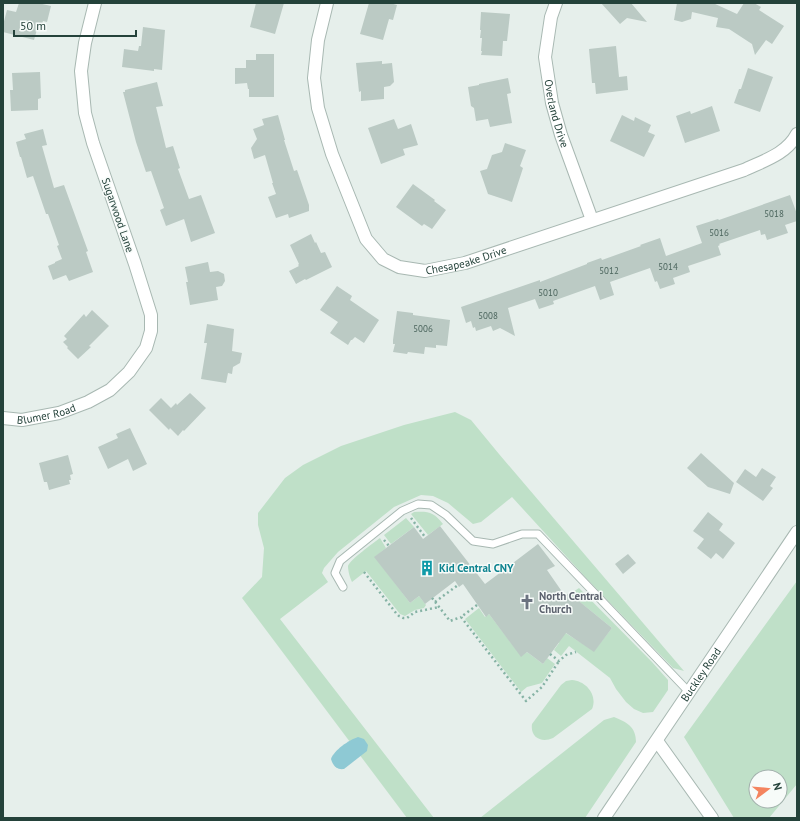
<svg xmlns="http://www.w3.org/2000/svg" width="800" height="821" font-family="'PT Sans',sans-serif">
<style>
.green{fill:#bfe0c8;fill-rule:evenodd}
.water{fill:#8ec9d4}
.building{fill:#bbcac4}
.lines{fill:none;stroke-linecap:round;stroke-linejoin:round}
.service-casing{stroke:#a8b8b2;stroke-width:9}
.minor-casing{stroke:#a8b8b2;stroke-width:14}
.tertiary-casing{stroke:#a8b8b2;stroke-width:14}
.path{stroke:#86b3a5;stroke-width:2.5;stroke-dasharray:2 3;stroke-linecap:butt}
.service{stroke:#fff;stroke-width:7}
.minor{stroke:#fff;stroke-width:12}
.tertiary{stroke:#fff;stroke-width:12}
.labels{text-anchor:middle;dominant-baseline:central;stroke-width:3;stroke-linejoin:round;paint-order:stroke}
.number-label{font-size:9px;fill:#4a645c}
.street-label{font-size:11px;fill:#24423a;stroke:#f7fbf9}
.culture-label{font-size:11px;font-weight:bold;fill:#0d838f;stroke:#f7fbf9;text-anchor:start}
.worship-label{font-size:11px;font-weight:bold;fill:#5b616d;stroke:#f7fbf9;text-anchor:start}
</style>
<rect width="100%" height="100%" fill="#e6efeb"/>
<path class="green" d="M 455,412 L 471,420 L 499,454 L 684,671 L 673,668 L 587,579 L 512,497 L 481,522 L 473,524 L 448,503 L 433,496 L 421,495 L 394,507 L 338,552 L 324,568 L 322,573 L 328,582 L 280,619 L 434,818 L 407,818 L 242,598 L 262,577 L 264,548 L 258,525 L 258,513 L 285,478 L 303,465 L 341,446 L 404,425 Z
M 414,512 C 428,511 434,512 443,524 L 428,535 L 411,514 Z
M 406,518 L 414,527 L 391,544 L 384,535 Z
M 380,538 L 386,548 L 375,557 L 410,603 L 419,596 L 426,605 L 424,608 L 415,610 L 405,616 L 400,614 L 366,571 L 352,582 C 350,578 348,571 348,566 C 350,560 373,543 380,538 Z
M 797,581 L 797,784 L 769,818 L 734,818 L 684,737 ZM 756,777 L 780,777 L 780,801 L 756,801 Z
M 579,588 L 652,662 L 668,680 L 668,690 L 653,712 L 643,713 L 634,709 L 626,702 L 616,689 L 610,678 L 569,646 L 561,656 L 554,650 L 559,643 L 557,641 L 564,632 L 594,651 L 612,628 L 570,594 Z
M 479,608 L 485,617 L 489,614 L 521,656 L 527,652 L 543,664 L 547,658 L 555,664 L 542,683 L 527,687 L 521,692 L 465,619 Z
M 572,680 C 586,681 598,695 592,709 L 553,738 C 542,743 530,738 532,724 L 561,685 L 566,681 Z
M 614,717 C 627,722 636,727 636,742 L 585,818 L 480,818 L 604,720 Z"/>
<path class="water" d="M 358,737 L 364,739 L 368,745 L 367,751 L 344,769 C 337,770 333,766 331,759 C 334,750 349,740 358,737 Z"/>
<path class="building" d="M 19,3 L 38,3 L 51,6 L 47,22 L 43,21 L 41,27 L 38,26 L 34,40 L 3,32 L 3,25 L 7,10 L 16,12 Z
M 256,3 L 284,3 L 275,34 L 250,27 Z
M 369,3 L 390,3 L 397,5 L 393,20 L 389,19 L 383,40 L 360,34 Z
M 601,3 L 631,3 L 647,22 L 627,18 L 620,24 Z
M 677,3 L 713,3 L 737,14 L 744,3 L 754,3 L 761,7 L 759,10 L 784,26 L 772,44 L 766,40 L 755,55 L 752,44 L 729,29 L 716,27 L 718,18 L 692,12 L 691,19 L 682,22 L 674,20 Z
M 481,12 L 510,14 L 507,41 L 503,41 L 502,56 L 481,55 L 482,51 L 481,51 L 482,38 L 480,38 L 481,30 L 480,30 Z
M 143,27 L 165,30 L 162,70 L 154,69 L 154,71 L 122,67 L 124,49 L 138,51 L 139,46 L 141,46 Z
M 616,46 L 619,77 L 627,76 L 628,90 L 596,94 L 595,83 L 592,83 L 589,49 Z
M 256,54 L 274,54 L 274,97 L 249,97 L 249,89 L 248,89 L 247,83 L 235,84 L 235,68 L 246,68 L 246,60 L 256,60 Z
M 382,61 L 382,64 L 392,63 L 394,82 L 390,86 L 384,87 L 384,99 L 361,101 L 361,91 L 359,92 L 356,63 Z
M 748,68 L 773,77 L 760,112 L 734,103 L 739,89 L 741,89 Z
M 40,72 L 41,98 L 38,99 L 38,110 L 11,111 L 10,90 L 13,90 L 12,73 Z
M 508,78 L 511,93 L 507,94 L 512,123 L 490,127 L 488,119 L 476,121 L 474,108 L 471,106 L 468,87 L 479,85 L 479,84 Z
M 157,82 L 163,106 L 156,107 L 166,148 L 173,146 L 180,168 L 178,169 L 189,199 L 201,195 L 215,233 L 191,242 L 184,219 L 166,226 L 160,210 L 164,208 L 151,171 L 146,172 L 136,142 L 123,92 L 125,92 L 125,90 Z
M 712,106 L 720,131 L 685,143 L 676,116 L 690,111 L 691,114 Z
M 278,115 L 285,140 L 284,140 L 294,171 L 297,170 L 309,205 L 309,211 L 289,218 L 288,214 L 276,218 L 268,197 L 276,194 L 272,183 L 273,183 L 265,155 L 254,159 L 251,148 L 257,139 L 253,129 L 264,125 L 262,119 Z
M 622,115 L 634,121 L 635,117 L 651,125 L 648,132 L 655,135 L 644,157 L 610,141 Z
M 394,119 L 398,129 L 411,124 L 418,145 L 403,149 L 405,155 L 381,164 L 368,128 Z
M 43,129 L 47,145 L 42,146 L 54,188 L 64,185 L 88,251 L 86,252 L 93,272 L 69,281 L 66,275 L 53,280 L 48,266 L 55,263 L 55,262 L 62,259 L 57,246 L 59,245 L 48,214 L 46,214 L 33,176 L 27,178 L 21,157 L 20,157 L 16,142 L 26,139 L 24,134 Z
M 505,143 L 526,150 L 520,166 L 523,168 L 512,202 L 488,194 L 480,171 L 487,169 L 492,155 L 502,152 Z
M 413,184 L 435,200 L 434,201 L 446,210 L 432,229 L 424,224 L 422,226 L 396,207 Z
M 790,195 L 797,214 L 797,221 L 785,225 L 788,233 L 767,240 L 765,234 L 761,235 L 760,230 L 719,244 L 720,245 L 718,246 L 721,255 L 688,266 L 690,272 L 673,278 L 675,284 L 660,289 L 657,281 L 655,282 L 650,268 L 610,282 L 614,295 L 600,300 L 595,286 L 553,301 L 554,304 L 539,309 L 535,299 L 508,308 L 515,336 L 500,328 L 493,331 L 491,326 L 476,331 L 475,327 L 473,328 L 471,321 L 466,323 L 461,307 L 540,280 L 540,282 L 587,264 L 587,263 L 601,258 L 602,260 L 641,246 L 640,245 L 660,238 L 666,256 L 702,243 L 696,226 L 718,219 L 719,220 Z
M 311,234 L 315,243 L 316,242 L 321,253 L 325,252 L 332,267 L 306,280 L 305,279 L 296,284 L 289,271 L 299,266 L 298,265 L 299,264 L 290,245 Z
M 208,262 L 210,272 L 218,271 L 224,274 L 225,281 L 222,286 L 216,287 L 218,300 L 190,305 L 186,282 L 188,282 L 185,267 Z
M 337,286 L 352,296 L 350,300 L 379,320 L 364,343 L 355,337 L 352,340 L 351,340 L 348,345 L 330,333 L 338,322 L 320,310 Z
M 92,310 L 109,326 L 89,346 L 91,347 L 78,359 L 67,348 L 68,347 L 63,342 L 67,339 L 64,336 L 84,314 L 86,317 Z
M 397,311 L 413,313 L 413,315 L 450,320 L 447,346 L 436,345 L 436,348 L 425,347 L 424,354 L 408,352 L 407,354 L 393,352 L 395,344 L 393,344 L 393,340 Z
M 207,324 L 234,329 L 232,351 L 242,353 L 240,363 L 233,367 L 232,374 L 228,373 L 226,383 L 201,379 L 207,343 L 204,343 Z
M 190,393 L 206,408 L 184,431 L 183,430 L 178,436 L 170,428 L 169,430 L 149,410 L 161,398 L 171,408 L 176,403 L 177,405 Z
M 130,428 L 147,464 L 133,471 L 128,459 L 108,469 L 98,447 L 118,438 L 116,434 Z
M 701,453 L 734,483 L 730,494 L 708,487 L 687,468 Z
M 68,455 L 73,474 L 70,475 L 71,480 L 69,480 L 70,484 L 49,490 L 47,482 L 44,482 L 39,463 Z
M 762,468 L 776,477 L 770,486 L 773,488 L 763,501 L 736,482 L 745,469 L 756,477 Z
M 708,512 L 723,524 L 719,530 L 735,543 L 723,559 L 716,553 L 711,559 L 697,548 L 704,539 L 693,531 Z
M 440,526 L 485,584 L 538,544 L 555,566 L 547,570 L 565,596 L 569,593 L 612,628 L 594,652 L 566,633 L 543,664 L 527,652 L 521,657 L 489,614 L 486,617 L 463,584 L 459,587 L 455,581 L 425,604 L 419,596 L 410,603 L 374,557 L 414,527 L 423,539 Z
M 628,554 L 636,563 L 623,574 L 615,564 Z"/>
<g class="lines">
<g class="service-casing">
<path id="service" d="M 343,587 L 335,573 L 340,561 L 402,511 L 418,504 L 431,505 L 446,515 L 473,541 L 493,544 L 522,534 L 538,534 L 689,692"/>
</g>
<g class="minor-casing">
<g id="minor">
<path id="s1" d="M 327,3 L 318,40 L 314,78 L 318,108 L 332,154 L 366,239 L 383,259 L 399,267 L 425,271 L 465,263 L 744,170 C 763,161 787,154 797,134"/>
<path id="s2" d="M 556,3 L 551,17 L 545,57 L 552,103 L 561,135 L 592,220"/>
<path id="s3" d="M 3,418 L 22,420 L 59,413 L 88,402 L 110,390 L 129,372 L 146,348 L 151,331 L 151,315 L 135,264 L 93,143 L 85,113 L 81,71 L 85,43 L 95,3"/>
<path d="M 657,741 L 712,818"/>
</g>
</g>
<g class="tertiary-casing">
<g id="tertiary">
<path id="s4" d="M 604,818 L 797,532"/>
</g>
</g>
<path class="path" d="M 411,518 L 425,537
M 384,540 L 389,546
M 364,572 L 396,613 L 399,616 L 403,618 L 407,618 L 415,612 L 439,607
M 432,598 L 450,621 L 461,617
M 435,602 L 458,585
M 477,605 L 461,617 L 526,701 L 542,687 L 559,661
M 550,654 L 559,661 L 566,655 L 576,652"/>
<use href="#service" class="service"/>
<use href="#minor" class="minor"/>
<use href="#tertiary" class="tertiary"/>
</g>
<defs>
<g id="building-bare" transform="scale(1.2)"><path d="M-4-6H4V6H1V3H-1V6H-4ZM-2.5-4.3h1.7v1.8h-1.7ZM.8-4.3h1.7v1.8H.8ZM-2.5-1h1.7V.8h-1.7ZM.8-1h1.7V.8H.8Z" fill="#0f9aa8" stroke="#f7fbf9" stroke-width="2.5" paint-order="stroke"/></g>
<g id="church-bare" transform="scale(1.2)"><path d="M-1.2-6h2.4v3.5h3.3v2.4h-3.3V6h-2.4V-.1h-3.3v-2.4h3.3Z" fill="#6b7280" stroke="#f7fbf9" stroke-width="2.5" paint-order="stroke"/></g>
</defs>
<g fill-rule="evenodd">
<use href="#building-bare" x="427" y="568"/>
<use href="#church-bare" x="527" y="602"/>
</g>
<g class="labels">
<g class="number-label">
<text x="774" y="213">5018</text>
<text x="719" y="232">5016</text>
<text x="668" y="266">5014</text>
<text x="609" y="270">5012</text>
<text x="548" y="292">5010</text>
<text x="488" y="315">5008</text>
<text x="423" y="328">5006</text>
</g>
<g class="street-label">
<text stroke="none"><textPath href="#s2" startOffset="113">Overland Drive</textPath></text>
<text transform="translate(118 215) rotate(71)">Sugarwood Lane</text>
<text stroke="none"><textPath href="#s1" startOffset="359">Chesapeake Drive</textPath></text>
<text stroke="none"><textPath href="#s3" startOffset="44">Blumer Road</textPath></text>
<text stroke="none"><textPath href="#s4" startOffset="173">Buckley Road</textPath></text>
</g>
<g class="culture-label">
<text x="439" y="568">Kid Central CNY</text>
</g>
<g class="worship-label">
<text x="539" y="596">North Central<tspan x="539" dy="13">Church</tspan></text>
</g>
</g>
<rect width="800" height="821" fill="none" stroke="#24423a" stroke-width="8"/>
<g transform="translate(768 789) rotate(74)"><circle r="19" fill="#f7fbf9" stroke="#a3b1ad"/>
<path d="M0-3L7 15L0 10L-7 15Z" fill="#f4845f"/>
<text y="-6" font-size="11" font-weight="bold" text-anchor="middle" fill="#24423a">N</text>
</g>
<path d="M14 30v6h122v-6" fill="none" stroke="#24423a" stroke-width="2"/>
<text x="20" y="30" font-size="12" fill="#24423a" stroke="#f7fbf9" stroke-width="3" paint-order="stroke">50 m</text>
</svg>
